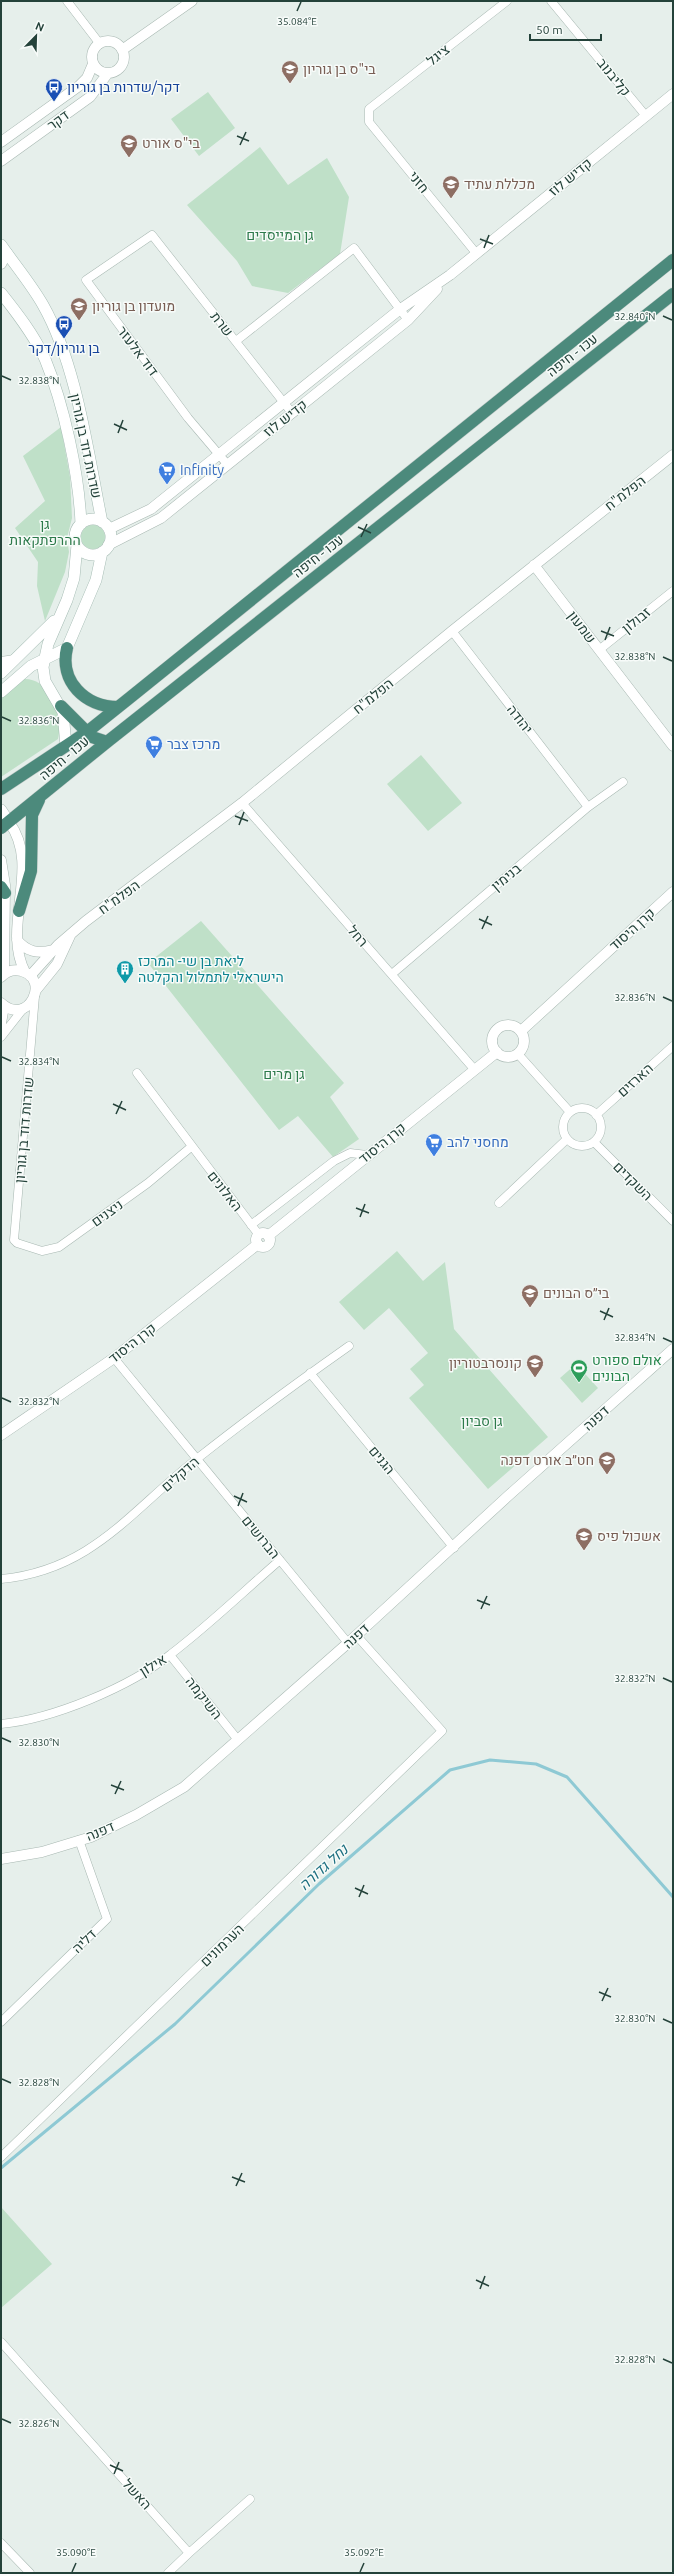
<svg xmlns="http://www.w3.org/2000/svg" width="674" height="2574" font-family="Ubuntu,Heebo,sans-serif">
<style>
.green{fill:#bfe0c8}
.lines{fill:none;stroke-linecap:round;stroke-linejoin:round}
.stream{stroke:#8ec9d4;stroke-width:3}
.minor-casing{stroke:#a8b8b2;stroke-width:9}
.tertiary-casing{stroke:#a8b8b2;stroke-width:11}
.secondary-casing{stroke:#a4bbb3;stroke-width:12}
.trunk-casing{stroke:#c2cac8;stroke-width:13}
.minor{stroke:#fff;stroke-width:8}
.tertiary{stroke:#fff;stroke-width:10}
.secondary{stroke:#fff;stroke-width:11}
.trunk{stroke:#4c8a7c;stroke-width:12}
.ticks{fill:none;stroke:#24423a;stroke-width:1.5}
.labels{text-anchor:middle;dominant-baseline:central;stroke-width:3;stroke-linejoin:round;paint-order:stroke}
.street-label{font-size:14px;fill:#24423a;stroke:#f7fbf9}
.education-label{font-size:14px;fill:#785e54;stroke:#f7fbf9;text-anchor:start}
.transit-label{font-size:14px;fill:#164399;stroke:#f7fbf9;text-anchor:start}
.park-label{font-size:14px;fill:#2d7a4b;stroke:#f7fbf9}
.shop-label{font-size:14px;fill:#366cbe;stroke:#f7fbf9;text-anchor:start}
.culture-label{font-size:14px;fill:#0d838f;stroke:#f7fbf9;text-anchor:start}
.leisure-label{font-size:14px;fill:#27864d;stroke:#f7fbf9;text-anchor:start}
.water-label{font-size:15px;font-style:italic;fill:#1c6f80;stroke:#f7fbf9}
.ticks-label{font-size:10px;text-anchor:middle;fill:#24423a;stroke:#f7fbf9;stroke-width:3;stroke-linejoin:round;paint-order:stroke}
</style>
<rect width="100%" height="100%" fill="#e6efeb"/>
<path class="green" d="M 208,92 L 235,128 L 199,156 L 171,119 Z
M 260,147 L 288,185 L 327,158 L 349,197 L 340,254 L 288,293 L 252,286 L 237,261 L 187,205 Z
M 61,427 L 70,477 L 72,518 L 67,538 L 69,552 L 65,572 L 45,621 L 37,586 L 38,562 L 15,528 L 45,501 L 23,456 Z
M81 537a12 12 0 1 1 24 0a12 12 0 1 1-24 0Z
M 23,679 C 50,677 64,716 58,739 L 1,777 L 1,696 Z
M 421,755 L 462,803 L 428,831 L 387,784 Z
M 201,921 L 344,1083 L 330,1097 L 359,1139 L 333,1157 L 298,1116 L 279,1130 L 148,963 Z
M 397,1251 L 423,1281 L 445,1262 L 454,1329 L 548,1437 L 488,1489 L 409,1398 L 424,1385 L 410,1369 L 428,1353 L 389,1308 L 364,1330 L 339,1302 Z
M 576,1364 L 598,1388 L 582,1403 L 560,1378 Z
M 1,2207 L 52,2264 L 1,2308 Z"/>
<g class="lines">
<path class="stream" d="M 1,2168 L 175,2024 L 319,1884 L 450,1770 L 490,1760 L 536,1764 L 567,1777 L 673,1897"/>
<g class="minor-casing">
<path id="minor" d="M 67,1 L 100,44
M 551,1 L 646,116
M 476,253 L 369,122 L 369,109 L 507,1
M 236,341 L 354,248 L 408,320
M 227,464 L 188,418 L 86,280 L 152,235 L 292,413
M 452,631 L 588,807
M 599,650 L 673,591
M 1,661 L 15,659
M 242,803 L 474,1069
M 392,974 L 588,807 L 623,782
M 35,996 L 14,1240 L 17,1243 L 42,1251 L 59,1247 L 148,1183 L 191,1147
M 1,1029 L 5,1006
M 1,1037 L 23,1009
M 518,1054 L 570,1112
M 137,1073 L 259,1235
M563 1127a19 19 0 1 1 38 0a19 19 0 1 1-38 0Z
M 596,1115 L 673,1046
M 594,1142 L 673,1221
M 499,1203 L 567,1139
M 251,1225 L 334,1161 L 350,1153 L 367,1155
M 114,1358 L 348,1643
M 310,1373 L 454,1548
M 1,1579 C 93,1570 131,1510 198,1458 C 247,1419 298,1382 349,1346
M 170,1655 L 238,1740
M 1,1724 C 53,1719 130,1687 171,1654 C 209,1625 244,1591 280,1560
M 1,2022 L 107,1919 L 79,1840
M 1,2157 L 442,1731 L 356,1635
M 1,2342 L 189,2553 L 168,2573
M 1,2543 L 30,2573
M 189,2553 L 250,2499"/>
</g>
<g class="tertiary-casing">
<path id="tertiary" d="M92 57a16 16 0 1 1 32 0a16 16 0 1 1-32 0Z
M 122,50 L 192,1
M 1,142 L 79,86 L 87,78 L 93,64
M 1,161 L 90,97 L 108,73
M 1,264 L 7,253
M 109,529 L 151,509 L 399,310 L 450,275 L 673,94
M 108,545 L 161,518 L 408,320 L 437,289
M 534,565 L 673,746
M 9,822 C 42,867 1,925 25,972
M 1,860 L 5,885 L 4,970 L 1,977
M 17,940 C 27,952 38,954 53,950
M 30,976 L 58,945 L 86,921 L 242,803 L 452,631 L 673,455
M 1,977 C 6,972 13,969 21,971 C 52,978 28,1028 1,1003
M 36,990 L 57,964 L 70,936
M492 1041a16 16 0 1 1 32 0a16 16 0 1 1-32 0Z
M 521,1031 L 673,892
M256 1240a7 7 0 1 1 14 0a7 7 0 1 1-14 0Z
M 268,1236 L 497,1052
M 1,1435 L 114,1358 L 258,1244
M 1,1859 L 42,1852 L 91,1837 L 136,1815 L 184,1787 L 348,1643 L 508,1496 L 673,1349"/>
</g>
<g class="secondary-casing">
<path id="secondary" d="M 1,245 C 15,265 31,284 43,305 C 77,365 88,454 102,522
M 1,293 C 17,313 34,335 45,359 C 64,405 79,474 81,524
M75 537a18 18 0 1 1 36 0a18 18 0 1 1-36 0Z
M 1,673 L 54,621
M 1,692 L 31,666 L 67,648 L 96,580 L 102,552
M 66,746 L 63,712 L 45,681 L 43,667 L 48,644 L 67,600 L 74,578 L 77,545
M 1,810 L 9,822"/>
</g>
<g class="trunk-casing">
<path id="trunk" d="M 67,648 C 59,681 85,707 118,707
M 61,706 L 92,737 L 107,742
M 1,789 L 87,732 L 127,700 L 673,260
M 1,828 L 107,742 L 673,294
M 1,887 L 5,893
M 19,911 L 31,871 L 32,815 L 39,800"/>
</g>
<use href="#minor" class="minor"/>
<use href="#tertiary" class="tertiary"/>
<use href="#secondary" class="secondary"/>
<use href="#trunk" class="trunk"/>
</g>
<path class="ticks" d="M 297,11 L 301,2M 237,136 L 249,141M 240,145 L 246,132M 480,239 L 493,244M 484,248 L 489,235M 663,316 L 672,320M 2,376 L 11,380M 114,424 L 127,430M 118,433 L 123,420M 358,527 L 371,533M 361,537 L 367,524M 601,631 L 614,636M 605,640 L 610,627M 663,657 L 672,661M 2,717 L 11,721M 235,816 L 248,821M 239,825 L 244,812M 479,919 L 492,925M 482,929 L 488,916M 663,997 L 672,1001M 2,1057 L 11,1061M 113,1104 L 126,1110M 116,1114 L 122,1101M 356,1208 L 369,1213M 360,1217 L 365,1204M 600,1311 L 613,1317M 604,1320 L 609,1308M 663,1338 L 672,1342M 2,1398 L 11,1402M 234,1496 L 247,1502M 238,1506 L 243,1493M 477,1600 L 490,1605M 481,1609 L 487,1596M 663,1678 L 672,1682M 2,1738 L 11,1742M 111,1785 L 124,1790M 115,1794 L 121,1781M 355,1888 L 368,1894M 359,1897 L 364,1885M 599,1992 L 611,1997M 602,2001 L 608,1988M 663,2019 L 672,2023M 2,2079 L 11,2083M 232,2177 L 245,2182M 236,2186 L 242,2173M 476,2280 L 489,2286M 480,2289 L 485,2276M 663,2359 L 672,2363M 2,2419 L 11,2423M 110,2465 L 123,2471M 114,2474 L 119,2462M 72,2572 L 76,2563M 360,2572 L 364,2563"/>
<defs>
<g id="school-pin" transform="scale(0.9)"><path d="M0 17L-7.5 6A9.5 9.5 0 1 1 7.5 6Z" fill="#8d6e63" stroke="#f7fbf9"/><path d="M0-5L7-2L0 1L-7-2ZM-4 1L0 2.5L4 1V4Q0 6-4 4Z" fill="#fff"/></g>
<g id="bus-pin" transform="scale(0.9)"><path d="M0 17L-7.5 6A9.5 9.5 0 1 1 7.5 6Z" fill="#1a4fb4" stroke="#f7fbf9"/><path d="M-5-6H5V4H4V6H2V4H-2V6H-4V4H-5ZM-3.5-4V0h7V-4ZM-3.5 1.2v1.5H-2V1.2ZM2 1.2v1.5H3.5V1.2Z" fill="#fff"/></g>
<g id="supermarket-pin" transform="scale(0.9)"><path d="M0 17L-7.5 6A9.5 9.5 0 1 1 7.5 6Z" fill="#3f7fe0" stroke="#f7fbf9"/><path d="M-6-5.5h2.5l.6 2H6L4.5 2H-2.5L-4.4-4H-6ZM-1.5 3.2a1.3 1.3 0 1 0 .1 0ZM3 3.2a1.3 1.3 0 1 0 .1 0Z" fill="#fff"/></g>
<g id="building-pin" transform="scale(0.9)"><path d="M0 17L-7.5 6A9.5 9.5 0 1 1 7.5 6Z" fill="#0f9aa8" stroke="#f7fbf9"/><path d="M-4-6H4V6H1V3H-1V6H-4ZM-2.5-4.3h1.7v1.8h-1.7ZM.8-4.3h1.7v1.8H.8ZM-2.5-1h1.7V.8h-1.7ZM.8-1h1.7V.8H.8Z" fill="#fff"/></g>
<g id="stadium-pin" transform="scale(0.9)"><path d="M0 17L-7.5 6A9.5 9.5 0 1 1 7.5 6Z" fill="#2e9e5b" stroke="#f7fbf9"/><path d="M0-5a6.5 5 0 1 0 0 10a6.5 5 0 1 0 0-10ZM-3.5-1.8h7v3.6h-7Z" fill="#fff"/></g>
</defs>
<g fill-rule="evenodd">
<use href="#school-pin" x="290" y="69"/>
<use href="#bus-pin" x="54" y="87"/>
<use href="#school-pin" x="129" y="143"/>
<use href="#school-pin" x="451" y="184"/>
<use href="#school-pin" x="79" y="306"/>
<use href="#bus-pin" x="64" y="324"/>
<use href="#supermarket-pin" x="167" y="470"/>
<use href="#supermarket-pin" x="154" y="744"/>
<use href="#building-pin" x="125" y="969"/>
<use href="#supermarket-pin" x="434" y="1142"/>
<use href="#school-pin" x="530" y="1293"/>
<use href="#school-pin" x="535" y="1363"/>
<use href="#stadium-pin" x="579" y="1368"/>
<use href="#school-pin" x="607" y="1460"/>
<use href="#school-pin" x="584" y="1536"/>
</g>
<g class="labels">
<g class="street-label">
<text transform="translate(438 55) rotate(-38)">ציגל</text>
<text transform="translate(614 77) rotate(51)">קליבנוב</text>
<text transform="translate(58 120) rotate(-36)">דקר</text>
<text transform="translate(570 177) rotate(-39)">קדיש לוז</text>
<text transform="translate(419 182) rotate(51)">חזני</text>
<text transform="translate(222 324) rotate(52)">שרת</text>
<text transform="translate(138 351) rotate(53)">דוד אלעזר</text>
<text transform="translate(572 355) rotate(-38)">עכו - חיפה</text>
<text transform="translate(285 418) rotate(-38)">קדיש לוז</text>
<text transform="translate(86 446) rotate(78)">שדרות דוד בן גוריון</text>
<text transform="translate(625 493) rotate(-38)">הפלמ"ח</text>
<text transform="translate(318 556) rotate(-38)">עכו - חיפה</text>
<text transform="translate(636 620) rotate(-39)">זבולון</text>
<text transform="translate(582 627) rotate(53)">שמעון</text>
<text transform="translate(373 696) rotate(-39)">הפלמ"ח</text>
<text transform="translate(520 719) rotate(52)">יהודה</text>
<text transform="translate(64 758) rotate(-40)">עכו - חיפה</text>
<text transform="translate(506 877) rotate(-40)">בנימין</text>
<text transform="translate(119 897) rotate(-36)">הפלמ"ח</text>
<text transform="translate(632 929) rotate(-42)">קרן היסוד</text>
<text transform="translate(358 936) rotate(49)">רחל</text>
<text transform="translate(635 1080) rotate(-42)">הארזים</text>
<text transform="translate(24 1130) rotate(-85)">שדרות דוד בן גוריון</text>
<text transform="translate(382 1143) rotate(-39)">קרן היסוד</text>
<text transform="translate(633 1181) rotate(45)">השקדים</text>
<text transform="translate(225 1191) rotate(52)">האלונים</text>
<text transform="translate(107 1213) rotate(-36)">ניצנים</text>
<text transform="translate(132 1343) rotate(-38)">קרן היסוד</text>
<text transform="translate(596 1418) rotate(-42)">דפנה</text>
<text transform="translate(382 1460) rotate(50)">הגנים</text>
<text transform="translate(180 1474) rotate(-41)">הדקלים</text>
<text transform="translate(261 1537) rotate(51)">הברושים</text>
<text transform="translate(356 1636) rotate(-42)">דפנה</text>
<text transform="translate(153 1665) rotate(-31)">אילון</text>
<text transform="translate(204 1698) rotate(52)">השיקמה</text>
<text transform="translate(100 1831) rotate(-23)">דפנה</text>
<text transform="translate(84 1941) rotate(-44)">דליה</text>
<text transform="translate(222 1945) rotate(-44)">הערמונים</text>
<text transform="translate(137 2494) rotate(48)">האשל</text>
</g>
<g class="education-label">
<text x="303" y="69">בי"ס בן גוריון</text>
<text x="142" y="143">בי"ס אורט</text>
<text x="464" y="184">מכללת עתיד</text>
<text x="92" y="306">מועדון בן גוריון</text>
<text x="543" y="1293">בי״ס הבונים</text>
<text x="522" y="1363" text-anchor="end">קונסרבטוריון</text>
<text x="594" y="1460" text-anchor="end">חט״ב אורט דפנה</text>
<text x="597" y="1536">אשכול פיס</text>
</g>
<g class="transit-label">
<text x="67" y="87">דקר/שדרות בן גוריון</text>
<text x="64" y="348" text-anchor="middle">בן גוריון/דקר</text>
</g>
<g class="park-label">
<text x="280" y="235">גן המייסדים</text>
<text x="45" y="524">גן<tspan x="45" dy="16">ההרפתקאות</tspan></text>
<text x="284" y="1074">גן מרים</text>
<text x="482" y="1421">גן סביון</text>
</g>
<g class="shop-label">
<text x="180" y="470">Infinity</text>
<text x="167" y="744">מרכז צבר</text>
<text x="447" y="1142">מחסני להב</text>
</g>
<g class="culture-label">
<text x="138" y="961">ליאת בן שי- המרכז<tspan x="138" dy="16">הישראלי לתמלול והקלטה</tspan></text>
</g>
<g class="leisure-label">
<text x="592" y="1360">אולם ספורט<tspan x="592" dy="16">הבונים</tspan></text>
</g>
<g class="water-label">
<text transform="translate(323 1867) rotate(-42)">נחל גדורה</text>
</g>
</g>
<g class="ticks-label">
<text x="297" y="25">35.084°E</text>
<text x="635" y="320">32.840°N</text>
<text x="39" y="384">32.838°N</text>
<text x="635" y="660">32.838°N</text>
<text x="39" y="724">32.836°N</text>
<text x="635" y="1001">32.836°N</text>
<text x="39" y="1065">32.834°N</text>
<text x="635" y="1341">32.834°N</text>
<text x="39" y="1405">32.832°N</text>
<text x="635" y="1682">32.832°N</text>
<text x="39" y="1746">32.830°N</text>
<text x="635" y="2022">32.830°N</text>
<text x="39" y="2086">32.828°N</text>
<text x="635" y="2363">32.828°N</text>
<text x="39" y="2427">32.826°N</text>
<text x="76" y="2556">35.090°E</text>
<text x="364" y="2556">35.092°E</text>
</g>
<rect width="674" height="2574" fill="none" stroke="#24423a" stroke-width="4"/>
<g transform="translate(36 36) rotate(23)" stroke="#f7fbf9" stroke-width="3" paint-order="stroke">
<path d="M0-3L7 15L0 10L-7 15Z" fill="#24423a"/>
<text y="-6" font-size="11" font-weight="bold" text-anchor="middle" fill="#24423a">N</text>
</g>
<path d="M530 34v6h71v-6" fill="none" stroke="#24423a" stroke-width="2"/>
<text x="536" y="34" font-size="12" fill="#24423a" stroke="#f7fbf9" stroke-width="3" paint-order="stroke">50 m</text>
</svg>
